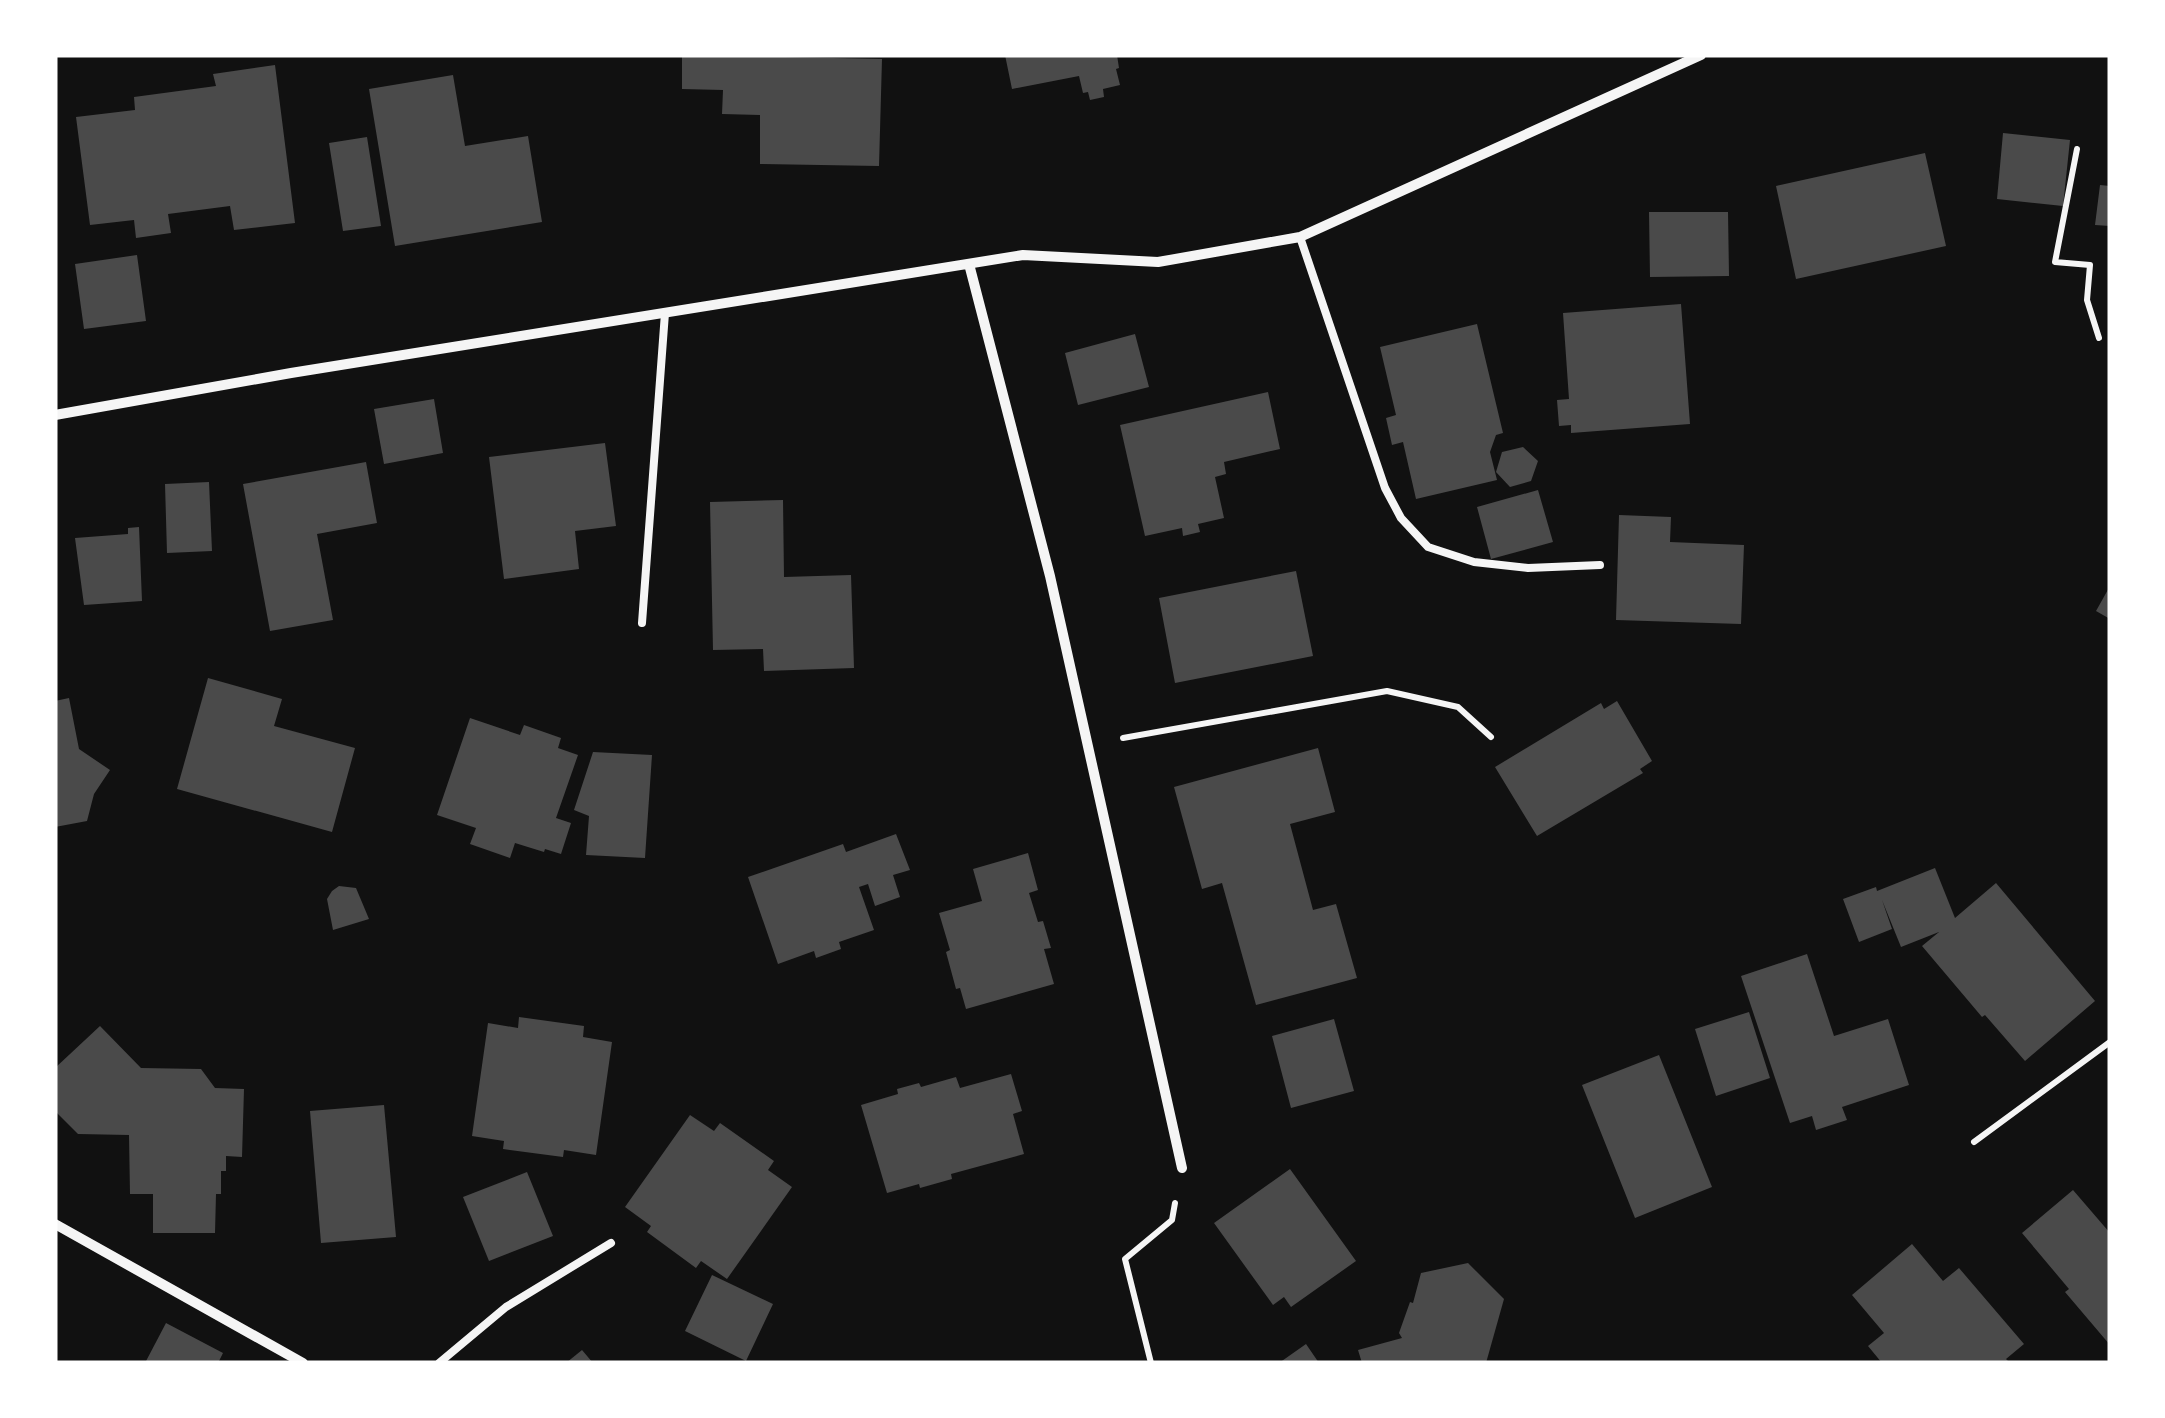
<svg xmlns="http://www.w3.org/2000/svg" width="2165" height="1418" font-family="'Playfair Display',serif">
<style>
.building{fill:#4a4a4a}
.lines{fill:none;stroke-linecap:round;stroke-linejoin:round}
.path{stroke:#f5f5f5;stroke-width:6}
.service{stroke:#f5f5f5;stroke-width:8}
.minor{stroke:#f5f5f5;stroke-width:10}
</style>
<rect width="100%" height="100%" fill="#111"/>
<path class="building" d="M 682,55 L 882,59 L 879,166 L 760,164 L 760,115 L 722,114 L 723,90 L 682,89 Z
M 1005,55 L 1117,55 L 1119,68 L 1116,69 L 1120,85 L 1103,89 L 1104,97 L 1090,100 L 1088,92 L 1083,93 L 1079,76 L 1012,89 Z
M 275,65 L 295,223 L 234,230 L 230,206 L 168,214 L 171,233 L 136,238 L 134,220 L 90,225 L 76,117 L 135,110 L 134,97 L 216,86 L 213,74 Z
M 453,75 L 465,146 L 528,136 L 542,222 L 395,246 L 369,89 Z
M 2003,133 L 2070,140 L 2063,206 L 1997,199 Z
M 367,137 L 381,226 L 343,231 L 329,143 Z
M 1925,153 L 1946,246 L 1796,279 L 1776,186 Z
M 2100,185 L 2110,186 L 2110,226 L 2095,225 Z
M 1649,212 L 1728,212 L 1729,276 L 1650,277 Z
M 137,255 L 146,321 L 84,329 L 75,264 Z
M 1681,304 L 1690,424 L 1571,433 L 1571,425 L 1559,426 L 1557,400 L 1569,399 L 1563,313 Z
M 1477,324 L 1503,433 L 1496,435 L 1490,452 L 1497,480 L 1416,499 L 1403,442 L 1392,445 L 1386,418 L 1396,415 L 1380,347 Z
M 1135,334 L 1149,387 L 1078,405 L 1065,353 Z
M 1268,392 L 1280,449 L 1224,462 L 1226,474 L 1215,477 L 1224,518 L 1198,524 L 1200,532 L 1183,536 L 1182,528 L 1145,536 L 1120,425 Z
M 434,399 L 443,453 L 384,464 L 374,409 Z
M 605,443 L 616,526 L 575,531 L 579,569 L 504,579 L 489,457 Z
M 1523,447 L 1538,461 L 1531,481 L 1510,487 L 1496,472 L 1502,452 Z
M 366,462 L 377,523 L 317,534 L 333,620 L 270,631 L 243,484 Z
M 209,482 L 212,551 L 167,553 L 165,484 Z
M 1538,490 L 1553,542 L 1491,559 L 1477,507 Z
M 783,500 L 784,577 L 851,575 L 854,668 L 764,671 L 763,649 L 713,650 L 710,502 Z
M 1619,515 L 1671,517 L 1670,542 L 1744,545 L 1741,624 L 1616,620 Z
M 139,527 L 142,601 L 84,605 L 75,538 L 128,534 L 128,528 Z
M 1296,571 L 1313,656 L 1175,683 L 1159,598 Z
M 2110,586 L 2110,619 L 2096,611 Z
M 208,678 L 282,699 L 274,726 L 355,748 L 332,832 L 177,789 Z
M 69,698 L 79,749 L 110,770 L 94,794 L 87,821 L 55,827 L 55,701 Z
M 1617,701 L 1652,761 L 1640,769 L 1643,773 L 1537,836 L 1495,767 L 1601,703 L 1604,709 Z
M 470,718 L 520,735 L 524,725 L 561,738 L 558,748 L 578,755 L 556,818 L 571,823 L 561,854 L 545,849 L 544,852 L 515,843 L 510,858 L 470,844 L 476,828 L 437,815 Z
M 1318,748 L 1335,812 L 1290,824 L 1313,910 L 1336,904 L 1357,978 L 1256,1005 L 1222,883 L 1202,889 L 1174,787 Z
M 593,752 L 652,755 L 645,858 L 586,855 L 589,816 L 574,810 Z
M 896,834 L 910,870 L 893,875 L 900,897 L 875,906 L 868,884 L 859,887 L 874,930 L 839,942 L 841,949 L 816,958 L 814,951 L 778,964 L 748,877 L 843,844 L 846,852 Z
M 1028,853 L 1038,890 L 1029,893 L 1038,922 L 1043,921 L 1051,948 L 1044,949 L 1054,984 L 966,1009 L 960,988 L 956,989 L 946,952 L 950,950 L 939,913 L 982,901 L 973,869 Z
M 1935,868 L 1955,918 L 1996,883 L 2095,1001 L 2025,1061 L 1985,1015 L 1982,1017 L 1922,946 L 1939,932 L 1901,947 L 1882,900 L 1892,929 L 1859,942 L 1843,899 L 1876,887 L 1877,891 Z
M 339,886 L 356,888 L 369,919 L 333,930 L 327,899 L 332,891 Z
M 1807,954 L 1834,1036 L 1888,1019 L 1909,1085 L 1842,1107 L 1847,1120 L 1816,1130 L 1812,1116 L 1790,1123 L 1741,976 Z
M 1749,1012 L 1770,1078 L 1716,1096 L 1695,1029 Z
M 519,1017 L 584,1026 L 583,1037 L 612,1042 L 596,1155 L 564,1150 L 563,1157 L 503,1149 L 504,1141 L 472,1136 L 488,1023 L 518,1028 Z
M 1334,1019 L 1354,1091 L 1291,1108 L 1272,1036 Z
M 100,1026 L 141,1068 L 201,1069 L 215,1088 L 244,1089 L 242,1157 L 226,1156 L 226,1171 L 221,1171 L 221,1194 L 216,1194 L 215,1233 L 153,1233 L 153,1194 L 130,1194 L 129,1135 L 78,1134 L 55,1111 L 55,1068 Z
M 1659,1055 L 1712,1187 L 1635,1218 L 1582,1085 Z
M 1011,1074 L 1022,1111 L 1013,1114 L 1024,1154 L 951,1174 L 952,1179 L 920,1188 L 919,1184 L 887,1193 L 861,1105 L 898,1094 L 897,1089 L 919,1083 L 921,1087 L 956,1077 L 960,1088 Z
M 384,1105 L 396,1237 L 321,1243 L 310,1111 Z
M 690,1115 L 714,1131 L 720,1123 L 774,1161 L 768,1170 L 792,1187 L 727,1279 L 701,1261 L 696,1268 L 647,1232 L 651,1226 L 625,1207 Z
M 1290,1169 L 1356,1261 L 1291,1307 L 1284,1297 L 1273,1305 L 1214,1223 Z
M 527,1172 L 553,1236 L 489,1261 L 463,1197 Z
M 2073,1190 L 2110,1233 L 2110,1345 L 2065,1292 L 2069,1289 L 2022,1233 Z
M 1912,1244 L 1943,1281 L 1959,1268 L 2024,1344 L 2006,1359 L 2010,1363 L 1882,1363 L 1868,1346 L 1884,1333 L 1852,1295 Z
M 1468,1263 L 1504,1299 L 1486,1363 L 1362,1363 L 1358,1350 L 1402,1338 L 1399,1333 L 1410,1302 L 1413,1303 L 1421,1273 Z
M 712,1275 L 773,1304 L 746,1361 L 685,1331 Z
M 166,1323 L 223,1353 L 218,1363 L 145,1363 Z
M 1306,1344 L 1319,1363 L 1279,1363 Z
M 582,1350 L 593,1363 L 566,1363 Z"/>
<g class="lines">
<path class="path" d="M 2077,149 L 2055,262 L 2090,265 L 2087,300 L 2099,338
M 1123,738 L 1387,691 L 1458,707 L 1491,737
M 1974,1142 L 2110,1042
M 1151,1363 L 1125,1259 L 1172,1220 L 1175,1203"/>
<path class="service" d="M 1300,237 L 1385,488 L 1401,518 L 1428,547 L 1474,562 L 1528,568 L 1600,565
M 642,623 L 665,313
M 439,1363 L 506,1307 L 611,1243"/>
<path class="minor" d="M 969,264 L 1050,576 L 1182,1168
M 55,415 L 291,373 L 1023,255 L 1158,262 L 1300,237 L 1701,55
M 55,1224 L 303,1363"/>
</g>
<rect width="2165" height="1418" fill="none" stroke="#ffffff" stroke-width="115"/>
</svg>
